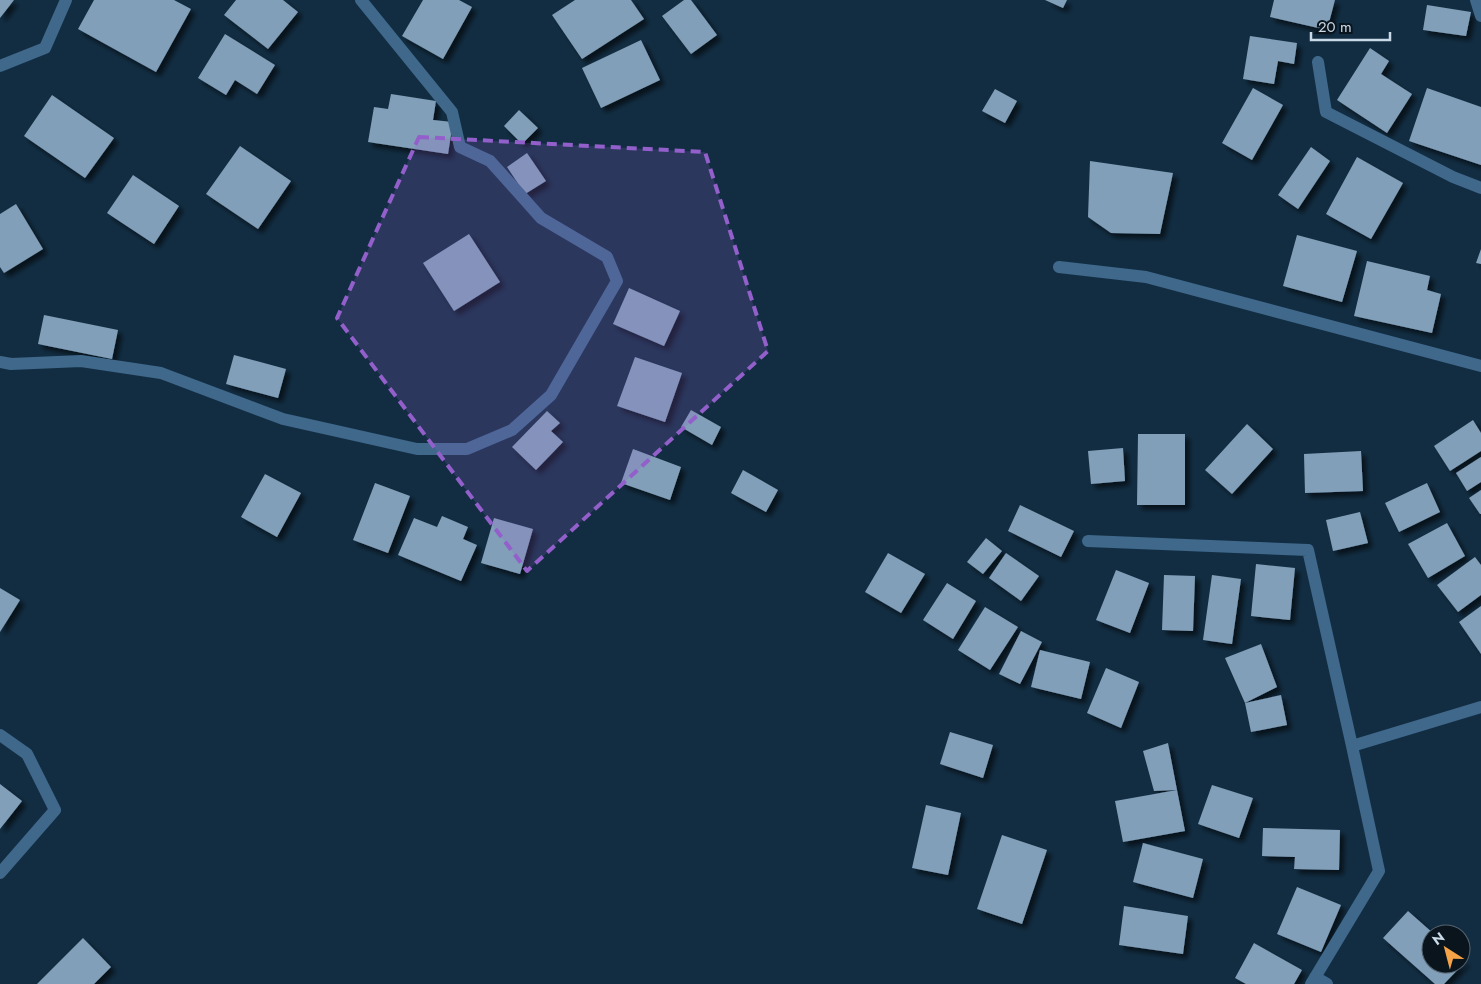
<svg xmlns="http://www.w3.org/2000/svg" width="1481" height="984" font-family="Jost,sans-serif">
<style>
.building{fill:#819fb8;filter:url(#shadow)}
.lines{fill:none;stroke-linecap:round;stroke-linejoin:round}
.lane{stroke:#3f688b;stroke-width:12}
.street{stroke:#3f688b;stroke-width:12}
.marked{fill:#9360cb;fill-opacity:0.2;stroke:#9360cb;stroke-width:4;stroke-dasharray:10 6;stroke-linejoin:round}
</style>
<defs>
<filter id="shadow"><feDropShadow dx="4.5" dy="4.5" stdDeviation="2.5" flood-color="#0009"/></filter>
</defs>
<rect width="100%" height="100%" fill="#122d42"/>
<path class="building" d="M 0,0 L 14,0 L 0,18 Z
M 94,0 L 174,0 L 191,9 L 156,72 L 78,29 Z
M 236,0 L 283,0 L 298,12 L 268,49 L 224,15 Z
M 423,0 L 459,0 L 472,7 L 443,59 L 402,36 Z
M 575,0 L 631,0 L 644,19 L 582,59 L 552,15 Z
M 684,0 L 691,0 L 717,35 L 691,54 L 662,16 Z
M 1045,0 L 1067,0 L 1063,8 Z
M 1274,0 L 1335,0 L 1327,30 L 1270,17 Z
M 1427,5 L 1471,12 L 1466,36 L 1423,30 Z
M 225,34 L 275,65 L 257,94 L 235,80 L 226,95 L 198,78 Z
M 1250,36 L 1297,43 L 1294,64 L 1278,61 L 1274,84 L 1243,79 Z
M 641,40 L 660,80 L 601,108 L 582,68 Z
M 1370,48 L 1389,61 L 1381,74 L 1412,94 L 1387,133 L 1337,100 Z
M 1253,88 L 1283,105 L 1252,160 L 1222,143 Z
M 1427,88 L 1481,107 L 1481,165 L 1409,141 Z
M 995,89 L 1017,101 L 1005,123 L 982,111 Z
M 391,94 L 436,101 L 433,120 L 453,122 L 448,154 L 368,142 L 374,107 L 388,109 Z
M 52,95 L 114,138 L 85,178 L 24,136 Z
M 519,110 L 538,128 L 522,144 L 504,126 Z
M 240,146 L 291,181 L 258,229 L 206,194 Z
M 1311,147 L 1330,161 L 1298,209 L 1278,195 Z
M 527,153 L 546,181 L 525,194 L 507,167 Z
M 1357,157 L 1403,183 L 1371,239 L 1326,214 Z
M 1090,161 L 1173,173 L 1160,234 L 1111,233 L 1088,217 Z
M 133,175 L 179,206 L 154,244 L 107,213 Z
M 16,204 L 43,249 L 4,273 L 0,267 L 0,214 Z
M 469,234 L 500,282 L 454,311 L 423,263 Z
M 1297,235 L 1357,251 L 1342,302 L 1283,286 Z
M 1481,249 L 1481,264 L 1476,263 Z
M 1367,261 L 1430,276 L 1427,290 L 1441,294 L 1432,333 L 1354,316 Z
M 629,288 L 680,311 L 664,346 L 613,324 Z
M 44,315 L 118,330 L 112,359 L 38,344 Z
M 234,355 L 286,369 L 278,398 L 226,384 Z
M 635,357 L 682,373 L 665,422 L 617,406 Z
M 691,410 L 721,427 L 712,445 L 681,427 Z
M 547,411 L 560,423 L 551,431 L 563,442 L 536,470 L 512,447 Z
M 1473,420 L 1481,433 L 1481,451 L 1450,471 L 1434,446 Z
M 1247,424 L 1273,449 L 1232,494 L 1205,470 Z
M 1138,434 L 1185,434 L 1185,505 L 1137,505 Z
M 1123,448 L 1125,481 L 1091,484 L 1088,451 Z
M 633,449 L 681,467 L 670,500 L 621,483 Z
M 1361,451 L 1363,491 L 1305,493 L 1304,454 Z
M 1481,457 L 1481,482 L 1467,491 L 1456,473 Z
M 743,470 L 778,490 L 766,512 L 731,493 Z
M 265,474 L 301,493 L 277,537 L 241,517 Z
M 375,483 L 410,496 L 388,553 L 353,540 Z
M 1427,483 L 1440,512 L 1399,532 L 1385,503 Z
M 1481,490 L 1481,514 L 1480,514 L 1469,498 Z
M 1020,505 L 1074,531 L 1061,557 L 1008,531 Z
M 1360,512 L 1368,543 L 1333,551 L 1326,520 Z
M 442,516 L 468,527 L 463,539 L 477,545 L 461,581 L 398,555 L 414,518 L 437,527 Z
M 494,518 L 533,529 L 520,574 L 481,563 Z
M 1447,523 L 1465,556 L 1428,578 L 1408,544 Z
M 986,538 L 1002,551 L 983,574 L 967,562 Z
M 888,553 L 925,574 L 901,613 L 865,592 Z
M 1006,553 L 1039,576 L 1021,601 L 989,578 Z
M 1475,557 L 1481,565 L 1481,595 L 1458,612 L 1437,585 Z
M 1256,564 L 1295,568 L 1290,620 L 1251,616 Z
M 1116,570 L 1149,583 L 1130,633 L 1096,620 Z
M 1164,575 L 1195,576 L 1193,631 L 1162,630 Z
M 1212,575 L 1241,579 L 1232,644 L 1203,640 Z
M 947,583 L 976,601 L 953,639 L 923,620 Z
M 0,588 L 20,600 L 0,632 Z
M 1481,606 L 1481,654 L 1459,622 Z
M 985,607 L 1018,627 L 990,670 L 958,650 Z
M 1021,631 L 1042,642 L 1020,684 L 999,674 Z
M 1261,644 L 1277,687 L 1245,703 L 1225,658 Z
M 1040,650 L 1090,662 L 1081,699 L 1031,687 Z
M 1106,668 L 1139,682 L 1121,728 L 1087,713 Z
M 1281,695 L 1287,725 L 1251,732 L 1245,703 Z
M 950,732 L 993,745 L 983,778 L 940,764 Z
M 1168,743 L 1177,790 L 1154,791 L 1143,751 Z
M 0,784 L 22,801 L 0,829 Z
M 1212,785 L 1253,798 L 1239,838 L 1198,824 Z
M 1177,790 L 1185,831 L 1123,842 L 1115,801 Z
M 926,805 L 961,813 L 948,875 L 912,868 Z
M 1263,828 L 1340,830 L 1339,870 L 1294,869 L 1295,857 L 1262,856 Z
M 1002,835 L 1047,850 L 1022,924 L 977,909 Z
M 1143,843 L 1203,859 L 1193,898 L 1133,882 Z
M 1297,887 L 1341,905 L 1321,952 L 1277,934 Z
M 1124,906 L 1188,916 L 1183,954 L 1119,945 Z
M 1408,911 L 1434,934 L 1431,934 L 1431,964 L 1461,964 L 1461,958 L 1465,962 L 1444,984 L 1435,984 L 1383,938 Z
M 83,938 L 111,967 L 94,984 L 37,984 Z
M 1254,943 L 1302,970 L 1294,984 L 1246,984 L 1235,978 Z"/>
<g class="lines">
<path class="lane" d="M 0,735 L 27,754 L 55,810 L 0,873"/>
<path class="street" d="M 1476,0 L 1481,16
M 1318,62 L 1326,112 L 1453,177 L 1481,188
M 0,66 L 45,48 L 66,0
M 1059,267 L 1146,277 L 1481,366
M 0,362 L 11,364 L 81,361 L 161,373 L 283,419 L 417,449 L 467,449 L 512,430 L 551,395 L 617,281 L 607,257 L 541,218 L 490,161 L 460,147 L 452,112 L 361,0
M 1088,541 L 1308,550 L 1352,746 L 1379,871 L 1311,984
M 1352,746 L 1481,707
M 1315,977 L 1327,984"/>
</g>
<path class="marked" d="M 419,137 L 705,152 L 768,351 L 527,571 L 337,318 Z"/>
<g transform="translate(1446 949) rotate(324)"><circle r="24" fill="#09141d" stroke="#56636e"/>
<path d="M0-4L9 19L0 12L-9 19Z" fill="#f6a247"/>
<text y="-8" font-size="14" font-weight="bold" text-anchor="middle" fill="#cad9e7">N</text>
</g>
<path d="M1311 32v8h79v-8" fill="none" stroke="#cad9e7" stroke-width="2.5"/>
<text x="1318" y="32" font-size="15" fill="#cad9e7" stroke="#09141d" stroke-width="4" paint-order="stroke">20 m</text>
</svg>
